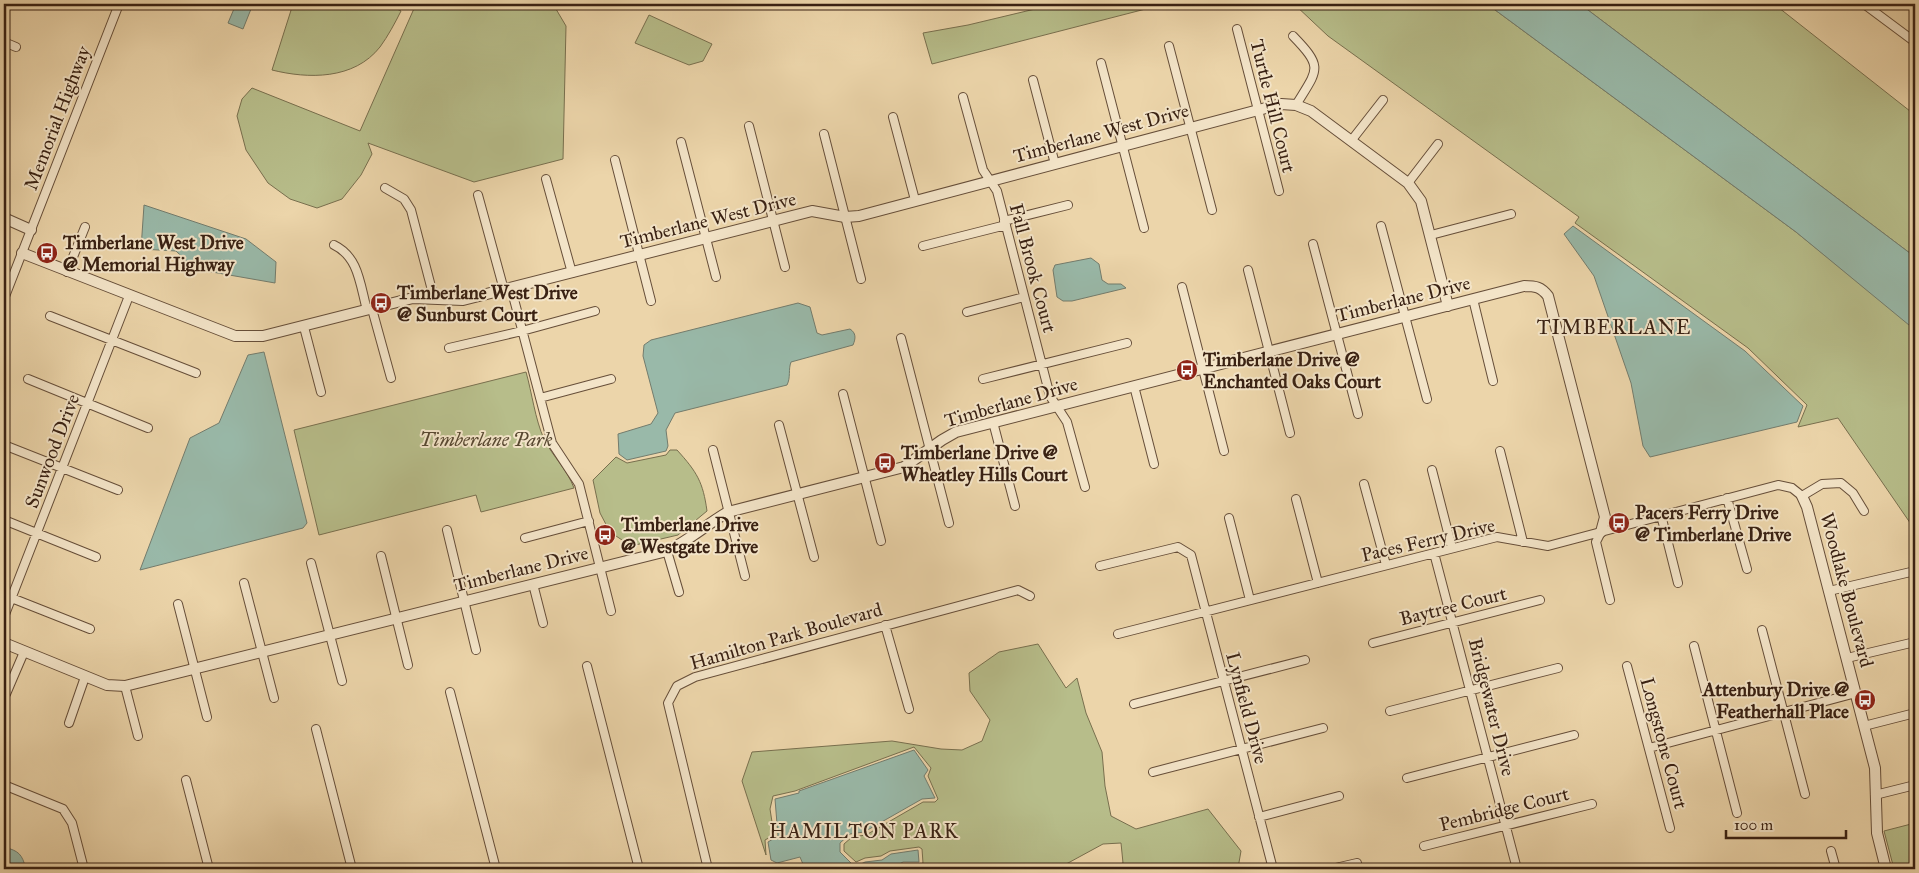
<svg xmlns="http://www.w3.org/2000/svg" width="1919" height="873" font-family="'IM FELL Great Primer',serif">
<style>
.green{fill:#b7bd8a;stroke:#786f4e}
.water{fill:#99b9a9;stroke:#737c6d}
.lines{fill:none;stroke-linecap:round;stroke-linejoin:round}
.minor-casing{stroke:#664e39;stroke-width:10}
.tertiary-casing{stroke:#664e39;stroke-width:12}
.minor{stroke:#f3e4c8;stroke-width:8}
.tertiary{stroke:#f3e4c8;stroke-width:10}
.labels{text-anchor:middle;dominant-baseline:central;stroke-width:4;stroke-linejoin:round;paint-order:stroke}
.street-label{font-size:19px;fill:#392113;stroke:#f3e4c8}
.poi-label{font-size:19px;font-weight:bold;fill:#392113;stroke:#f3e4c8;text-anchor:start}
.park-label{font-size:19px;font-style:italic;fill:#584831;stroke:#f3e4c8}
.neighbourhood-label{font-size:20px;letter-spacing:1px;fill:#392113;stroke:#f3e4c8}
</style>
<rect width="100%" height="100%" fill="#ecd5aa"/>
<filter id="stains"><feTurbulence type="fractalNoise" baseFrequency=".004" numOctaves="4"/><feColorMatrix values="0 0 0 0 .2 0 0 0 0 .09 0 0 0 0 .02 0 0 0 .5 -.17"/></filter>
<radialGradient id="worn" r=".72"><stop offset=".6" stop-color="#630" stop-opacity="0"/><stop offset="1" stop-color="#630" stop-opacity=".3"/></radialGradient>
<path class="green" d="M 293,4 L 387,4 L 401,11 C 395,23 388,36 380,47 C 354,80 308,79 272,70 Z
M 416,4 L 553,4 L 566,26 L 563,159 L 474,182 L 368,143 L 372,154 L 361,175 L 342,199 L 317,208 L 290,199 L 268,183 L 246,150 L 237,116 L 242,99 L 252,88 L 360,131 Z
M 1056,4 L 1165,4 L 932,64 L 923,33 L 968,25 Z
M 1294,4 L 1487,4 L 1796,232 L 1910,324 L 1915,330 L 1915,530 L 1838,418 L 1798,427 L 1807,405 L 1748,348 L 1575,223 L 1579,217 L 1328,36 Z
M 1580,4 L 1774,4 L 1915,115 L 1915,257 Z
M 649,15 L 712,44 L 703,61 L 689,65 L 635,43 Z
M 526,372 C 532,393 535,419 544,439 C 553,457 567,469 574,488 L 481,512 L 476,495 L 319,535 L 294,430 Z
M 670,450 L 677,450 C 697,472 703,482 707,511 L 678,535 L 631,546 L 610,532 L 600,513 L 593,480 L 616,457 L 627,463 L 666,455 Z
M 1038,644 L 1066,688 L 1077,678 L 1086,713 L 1102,752 L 1105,786 L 1111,816 L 1136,829 L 1208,809 L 1241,851 L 1238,868 L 1104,869 L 1123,863 L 1121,843 L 1103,844 L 1057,869 L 905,869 L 923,863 L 922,849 L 919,847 L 890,851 L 881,856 L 865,858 L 856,862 L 844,851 L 844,844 L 852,837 L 866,835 L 923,802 L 935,802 L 938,799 L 928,776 L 931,768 L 914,747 L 795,791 L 773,796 L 770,809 L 774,835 L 765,840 L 766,855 L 742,781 L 752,752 L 892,741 L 941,749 L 962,750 L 982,741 L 990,720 L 970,691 L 969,673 L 999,652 Z
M 1915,823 L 1915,869 L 1894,869 L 1884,831 Z"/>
<path class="water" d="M 236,4 L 253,4 L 243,29 L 228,23 Z
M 1487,4 L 1580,4 L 1915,257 L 1915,330 L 1796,232 Z
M 144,205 L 246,239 L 276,262 L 275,283 L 195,269 L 176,251 L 141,249 Z
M 1573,226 L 1745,351 L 1803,406 L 1797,422 L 1650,457 L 1643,446 L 1631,383 L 1594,276 L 1564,234 Z
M 1091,258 L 1099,264 L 1102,280 L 1108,284 L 1121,284 L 1126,288 L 1072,301 L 1063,301 L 1057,297 L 1053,270 L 1055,265 Z
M 798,303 L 810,307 L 817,333 L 822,335 L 850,329 C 856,333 856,338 853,345 L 791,362 C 788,370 791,377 787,385 L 675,413 L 666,430 L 668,446 L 666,451 L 627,460 L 619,454 L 618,434 L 651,424 L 658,413 L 643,356 L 644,345 L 651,340 Z
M 264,352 L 307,523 L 303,528 L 140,570 L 190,438 L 219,423 L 248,355 Z
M 914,750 L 928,770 L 924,776 L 935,798 L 922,799 L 864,832 L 850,834 L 840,843 L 840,852 L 855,867 L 865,862 L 882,860 L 891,854 L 918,850 L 919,862 L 903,862 L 894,867 L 894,869 L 805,869 L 800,857 L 777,863 L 771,860 L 768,842 L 778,836 L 775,799 L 799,793 L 799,791 Z
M 4,847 C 19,851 22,854 26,869 L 4,869 Z"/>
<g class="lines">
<g class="minor-casing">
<path id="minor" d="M 1864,4 L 1915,42
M 1237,29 L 1279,191
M 1293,36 C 1324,68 1318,69 1296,105
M 4,42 L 16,47
M 1169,46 L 1212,210
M 1101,63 L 1144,228
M 1033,80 L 1055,164
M 963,97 L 983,170 L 997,191 L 1050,396 L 1067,422 L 1085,487
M 893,117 L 915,200
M 749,126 L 785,267
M 824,134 L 861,279
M 1351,141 L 1383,100
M 681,142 L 716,277
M 615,160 L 651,301
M 546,179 L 572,273
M 1408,183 L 1438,144
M 385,188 L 404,199 L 411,210 L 434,298
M 478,195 L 504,290
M 1004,221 L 1068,205
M 1381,226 L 1427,399
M 1431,235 L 1511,214
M 1313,244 L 1358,414
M 334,245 C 359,257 360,285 367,310
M 923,246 L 1006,225
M 1248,270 L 1290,433
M 67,272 L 85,227
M 1182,287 L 1224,451
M 511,288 L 552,443 L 579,484 L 611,611
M 4,299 L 119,4
M 1473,299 L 1493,381
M 372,309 L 391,378
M 967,312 L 1024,297
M 50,316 L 196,373
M 304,327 L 321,392
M 901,338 L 949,523
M 449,348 L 522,331 L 595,311
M 28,379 L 148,428
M 983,379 L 1127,343
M 1134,386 L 1154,464
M 843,394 L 881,541
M 540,398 L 611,379
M 993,422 L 1015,506
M 779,425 L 814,557
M 4,445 L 118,490
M 713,450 L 745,576
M 1500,451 L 1523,542
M 1432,470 L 1452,548
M 1364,484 L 1386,565
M 1727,498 L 1747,569
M 1296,499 L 1318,583
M 1661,515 L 1678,583
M 1229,518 L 1250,600
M 4,520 L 96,557
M 447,530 L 476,650
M 1601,532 L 1596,542 L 1610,600
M 525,538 L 589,521
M 667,551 L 679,592
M 1434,553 L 1517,869
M 381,556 L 408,665
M 311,563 L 342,681
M 1100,566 L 1178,547 L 1191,555 L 1273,869
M 244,583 L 274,698
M 533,584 L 543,623
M 1829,591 L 1915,571
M 4,595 L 90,629
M 178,604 L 207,717
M 4,617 L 129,296
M 885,625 L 909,709
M 1762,630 L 1805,794
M 1118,634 L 1497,537 L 1548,546 L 1778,485 L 1792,488 L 1802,496 L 1822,484 L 1841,483 L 1853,493 L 1864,511
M 1373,643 L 1540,600
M 1694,646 L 1737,813
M 1847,658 L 1915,642
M 587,666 L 639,869
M 1627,666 L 1670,828
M 125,686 L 138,736
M 450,692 L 496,869
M 6,694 L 24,652
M 1134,704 L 1305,660
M 1390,711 L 1558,668
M 69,723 L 85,677
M 1864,726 L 1915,713
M 316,729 L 352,869
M 1649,748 L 1856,693
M 1153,772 L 1323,728
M 1407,778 L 1574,735
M 186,780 L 209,869
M 4,785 L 63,809 L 72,823 L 84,869
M 1875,795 L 1915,785
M 1259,817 L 1339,796
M 1424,846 L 1592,804
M 1831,851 L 1836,869
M 708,869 L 668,703 L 677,686 L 695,677 L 1018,590 L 1030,596
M 1331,869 L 1357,863"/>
</g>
<g class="tertiary-casing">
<path id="tertiary" d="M 4,218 L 31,230
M 22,253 L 235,336 L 263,336 L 413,298 L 463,300 L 812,211 L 845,217 L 859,216 L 1281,104 L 1296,105 L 1311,111 L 1408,183 L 1421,201 L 1448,306
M 1802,496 L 1807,507 L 1875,768 L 1877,833 L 1886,869
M 4,643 L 107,685 L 125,686 L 667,551 C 690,540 707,524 728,512 L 904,467 L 942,440 L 956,432 L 1524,286 C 1536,286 1541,287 1548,296 L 1605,517 L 1601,532"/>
</g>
<use href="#minor" class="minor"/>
<use href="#tertiary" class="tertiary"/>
</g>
<defs>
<g id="bus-disc" transform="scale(1.125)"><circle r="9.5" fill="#8f2418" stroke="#f3e4c8"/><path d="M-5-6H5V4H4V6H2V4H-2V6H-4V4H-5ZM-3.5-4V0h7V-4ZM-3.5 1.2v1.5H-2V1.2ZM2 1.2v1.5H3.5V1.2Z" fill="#fff"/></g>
</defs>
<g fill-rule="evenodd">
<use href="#bus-disc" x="47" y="253"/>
<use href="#bus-disc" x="381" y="303"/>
<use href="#bus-disc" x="1187" y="370"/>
<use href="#bus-disc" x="885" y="463"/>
<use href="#bus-disc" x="1619" y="523"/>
<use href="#bus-disc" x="605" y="535"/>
<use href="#bus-disc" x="1865" y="700"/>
</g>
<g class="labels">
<g class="street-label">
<text transform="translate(1273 106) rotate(76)">Turtle Hill Court</text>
<text transform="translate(57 118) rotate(-69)">Memorial Highway</text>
<text transform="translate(1101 133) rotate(-15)">Timberlane West Drive</text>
<text transform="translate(708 220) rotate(-14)">Timberlane West Drive</text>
<text transform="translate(1033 268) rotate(75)">Fall Brook Court</text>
<text transform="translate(1403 299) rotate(-14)">Timberlane Drive</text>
<text transform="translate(1011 402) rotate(-16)">Timberlane Drive</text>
<text transform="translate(52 451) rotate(-69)">Sunwood Drive</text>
<text transform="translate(1428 540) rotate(-13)">Paces Ferry Drive</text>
<text transform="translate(521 569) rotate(-14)">Timberlane Drive</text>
<text transform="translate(1847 590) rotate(75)">Woodlake Boulevard</text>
<text transform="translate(1453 606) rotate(-14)">Baytree Court</text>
<text transform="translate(786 636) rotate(-16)">Hamilton Park Boulevard</text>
<text transform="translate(1492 707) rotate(76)">Bridgewater Drive</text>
<text transform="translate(1247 708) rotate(75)">Lynfield Drive</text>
<text transform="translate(1664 743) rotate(75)">Longstone Court</text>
<text transform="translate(1504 809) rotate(-14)">Pembridge Court</text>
</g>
<g class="poi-label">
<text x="63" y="242">Timberlane West Drive<tspan x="63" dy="22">@ Memorial Highway</tspan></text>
<text x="397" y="292">Timberlane West Drive<tspan x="397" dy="22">@ Sunburst Court</tspan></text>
<text x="1203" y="359">Timberlane Drive @<tspan x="1203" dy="22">Enchanted Oaks Court</tspan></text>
<text x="901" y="452">Timberlane Drive @<tspan x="901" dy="22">Wheatley Hills Court</tspan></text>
<text x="1635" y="512">Pacers Ferry Drive<tspan x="1635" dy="22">@ Timberlane Drive</tspan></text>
<text x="621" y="524">Timberlane Drive<tspan x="621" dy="22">@ Westgate Drive</tspan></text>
<text x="1849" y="689" text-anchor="end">Attenbury Drive @<tspan x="1849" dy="22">Featherhall Place</tspan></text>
</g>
<g class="park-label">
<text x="486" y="439">Timberlane Park</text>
</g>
<g class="neighbourhood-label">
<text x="1614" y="327">TIMBERLANE</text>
<text x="864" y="831">HAMILTON PARK</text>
</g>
</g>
<rect width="1919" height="873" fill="none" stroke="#ecd5aa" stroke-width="20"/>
<rect x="5" y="5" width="1909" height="863" fill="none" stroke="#392113" stroke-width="2.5"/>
<rect x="10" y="10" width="1899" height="853" fill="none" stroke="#392113"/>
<path d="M1726 830v8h120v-8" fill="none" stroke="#392113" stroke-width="2.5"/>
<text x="1734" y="830" font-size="15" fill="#392113" stroke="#f3e4c8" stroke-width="4" paint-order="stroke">100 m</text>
<rect width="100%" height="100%" filter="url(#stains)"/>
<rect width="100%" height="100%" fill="url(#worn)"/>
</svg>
